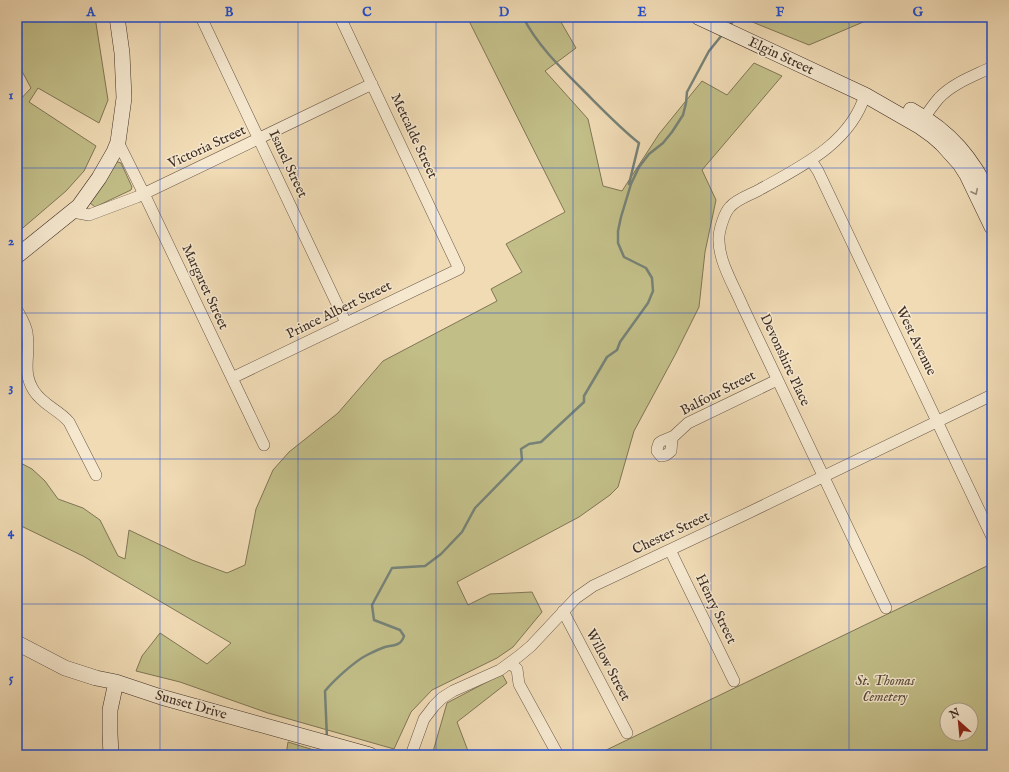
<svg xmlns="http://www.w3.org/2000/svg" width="1009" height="772" font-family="'IM FELL English',serif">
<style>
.green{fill:#c2be88;stroke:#807656;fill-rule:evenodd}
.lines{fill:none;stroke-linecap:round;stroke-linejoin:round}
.stream{stroke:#768277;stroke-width:2.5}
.street-casing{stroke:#6b5848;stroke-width:12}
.secondary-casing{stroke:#3f2d24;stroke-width:16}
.street{stroke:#f5e8cf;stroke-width:11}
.secondary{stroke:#f5e8cf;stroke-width:15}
.oneway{stroke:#9a8a7a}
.grid{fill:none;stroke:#1d4ed8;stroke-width:1;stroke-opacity:0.55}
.labels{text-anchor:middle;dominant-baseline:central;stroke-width:3;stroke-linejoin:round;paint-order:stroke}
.street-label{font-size:14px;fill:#3f2d24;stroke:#f5e8cf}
.park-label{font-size:14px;font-style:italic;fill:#594a38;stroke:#f5e8cf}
.neatline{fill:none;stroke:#1d4ed8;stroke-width:1.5}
.grid-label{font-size:13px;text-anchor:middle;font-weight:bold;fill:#1d4ed8}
</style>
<rect width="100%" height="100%" fill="#f0dbb5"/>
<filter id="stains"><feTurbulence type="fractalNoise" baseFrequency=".005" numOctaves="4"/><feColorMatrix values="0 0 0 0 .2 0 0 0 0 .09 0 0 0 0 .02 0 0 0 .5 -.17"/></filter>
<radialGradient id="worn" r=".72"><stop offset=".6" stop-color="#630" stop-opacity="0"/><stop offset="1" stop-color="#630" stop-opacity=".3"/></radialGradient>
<path class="green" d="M 17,17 L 95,17 L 108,100 L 99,123 L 38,88 L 29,102 L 96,146 L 84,171 L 66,191 L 17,233 L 17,103 L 31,88 L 17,62 Z
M 467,17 L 558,17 L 576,48 L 545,71 L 588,119 L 603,186 L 622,191 L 659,134 L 702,81 L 727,95 L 754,63 L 782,76 L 702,170 L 716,200 L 705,252 L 699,307 L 675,355 L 634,431 L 618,487 L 610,495 L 579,517 L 457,582 L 468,605 L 490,594 L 532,592 L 542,612 L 513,647 L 497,658 L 432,690 L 411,712 L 394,749 L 268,713 L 180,682 L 136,671 L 142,656 L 160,633 L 207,664 L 231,643 L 83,556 L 17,524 L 17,461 L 32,469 L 45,481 L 58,499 L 83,508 L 100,520 L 118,556 L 125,559 L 129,530 L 192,560 L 227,573 L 245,565 L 256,509 L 273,470 L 289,452 L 338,413 L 383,361 L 497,301 L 491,289 L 522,272 L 506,244 L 565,212 Z
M 740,17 L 875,17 L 809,45 Z
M 115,161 L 121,163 L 132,187 L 131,190 L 95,207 L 90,203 Z
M 991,564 L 992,567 L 992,755 L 596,755 ZM 947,710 L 971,710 L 971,734 L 947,734 Z
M 502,674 L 507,683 L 457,722 L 468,751 L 480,755 L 432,755 L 447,703 Z
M 288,742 L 330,755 L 286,755 Z"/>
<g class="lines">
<path class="stream" d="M 523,17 C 537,45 561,68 583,90 C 601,108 619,127 639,143 L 629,184
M 729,26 L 737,17
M 327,739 L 325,691 C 334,680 355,661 367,655 C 373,652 379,649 385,647 C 394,645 401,646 404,636 L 400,630 L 374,620 L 372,605 L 392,568 L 425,566 L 441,554 L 462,532 L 475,508 L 522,460 L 521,449 L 529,444 L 541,442 L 584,402 L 584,396 L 607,357 L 617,350 L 620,342 L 648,303 L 653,291 L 652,278 L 646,268 L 624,257 L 618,243 L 618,231 L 621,217 L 631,184 L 639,167 L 649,154 L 663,143 L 672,132 L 683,115 L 686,103 L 687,92 L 709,51 L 722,35
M 327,748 L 327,755"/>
<g class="street-casing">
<path id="street" d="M 201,17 L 346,323
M 865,95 C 850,144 800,167 759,190 C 750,195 737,199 730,207 C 724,213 718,233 719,241 C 719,262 735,288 743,307 L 886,608
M 920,124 C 926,115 932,106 939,98 C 953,83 974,76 992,67
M 118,142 L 147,200 L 264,445
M 811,160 L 818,171 L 992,537
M 73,212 L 89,215 L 137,197 L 372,84
M 17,310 C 21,317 26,325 27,333 C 31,354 21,371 34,391 C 43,405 59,410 69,422 L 96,475
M 232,378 L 459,269 L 340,17
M 674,436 L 672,439 L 671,451 L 666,455 L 661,456 L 657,451 L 657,449 L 659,443 L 662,441 L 674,436 L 688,423 L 777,380
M 670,550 L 734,681
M 563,611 L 627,733
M 510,663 L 517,669 L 519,684 L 558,755
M 411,755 L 424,719 L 434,706 L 442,698 L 453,691 L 500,670 L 519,656 L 531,646 L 576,598 L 593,586 L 748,513 L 992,395"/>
</g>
<g class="secondary-casing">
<path id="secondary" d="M 698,17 L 865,95 L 919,126 L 933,136 L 942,144 L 960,164 L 967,175 L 992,227
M 911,110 C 951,132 972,158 992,199
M 17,256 L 79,206 L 99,178 L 114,152 L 118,142 L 124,98 L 122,53 L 117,17
M 17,643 L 65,668 L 96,678 L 116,682 L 161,697 L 370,755
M 111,755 L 110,734 L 110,710 L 116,682"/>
</g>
<use href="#street" class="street"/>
<use href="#secondary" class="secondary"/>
</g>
<defs><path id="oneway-chevron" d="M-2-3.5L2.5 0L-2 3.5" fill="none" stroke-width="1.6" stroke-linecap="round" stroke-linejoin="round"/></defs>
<use class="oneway" href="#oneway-chevron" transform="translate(975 192) rotate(64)"/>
<path class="grid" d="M 160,17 L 160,755M 298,17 L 298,755M 436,17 L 436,755M 573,17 L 573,755M 711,17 L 711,755M 849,17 L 849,755M 17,168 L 992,168M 17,313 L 992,313M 17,459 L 992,459M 17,604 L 992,604"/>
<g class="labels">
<g class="street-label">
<text transform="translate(781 56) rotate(25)">Elgin Street</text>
<text transform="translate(414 136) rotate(65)">Metcalde Street</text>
<text transform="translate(207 147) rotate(-25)">Victoria Street</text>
<text transform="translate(288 164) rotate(65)">Isanel Street</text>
<text transform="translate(205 287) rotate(65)">Margaret Street</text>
<text transform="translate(339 310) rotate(-26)">Prince Albert Street</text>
<text transform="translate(916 341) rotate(64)">West Avenue</text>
<text transform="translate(785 360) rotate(65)">Devonshire Place</text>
<text transform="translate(718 393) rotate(-27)">Balfour Street</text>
<text transform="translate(671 533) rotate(-25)">Chester Street</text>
<text transform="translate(716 609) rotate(64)">Henry Street</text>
<text transform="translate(608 665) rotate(62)">Willow Street</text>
<text transform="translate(191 705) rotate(16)">Sunset Drive</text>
</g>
<g class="park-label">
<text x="885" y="681">St. Thomas<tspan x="885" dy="16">Cemetery</tspan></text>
</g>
</g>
<rect width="1009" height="772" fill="none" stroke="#f0dbb5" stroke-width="44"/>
<g transform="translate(959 722) rotate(333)"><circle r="19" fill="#f5e8cf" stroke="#ac9d8b"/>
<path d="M0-3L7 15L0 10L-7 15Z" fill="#8f2418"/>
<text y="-6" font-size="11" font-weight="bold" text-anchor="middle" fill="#3f2d24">N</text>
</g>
<rect x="22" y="22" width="965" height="728" class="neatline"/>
<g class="grid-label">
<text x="91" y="16">A</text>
<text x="229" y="16">B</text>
<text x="367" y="16">C</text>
<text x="504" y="16">D</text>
<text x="642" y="16">E</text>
<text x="780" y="16">F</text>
<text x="918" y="16">G</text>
<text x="11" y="99">1</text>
<text x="11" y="245">2</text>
<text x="11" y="391">3</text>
<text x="11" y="536">4</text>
<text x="11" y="682">5</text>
</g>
<rect width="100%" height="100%" filter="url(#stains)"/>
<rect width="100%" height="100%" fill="url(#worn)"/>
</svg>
